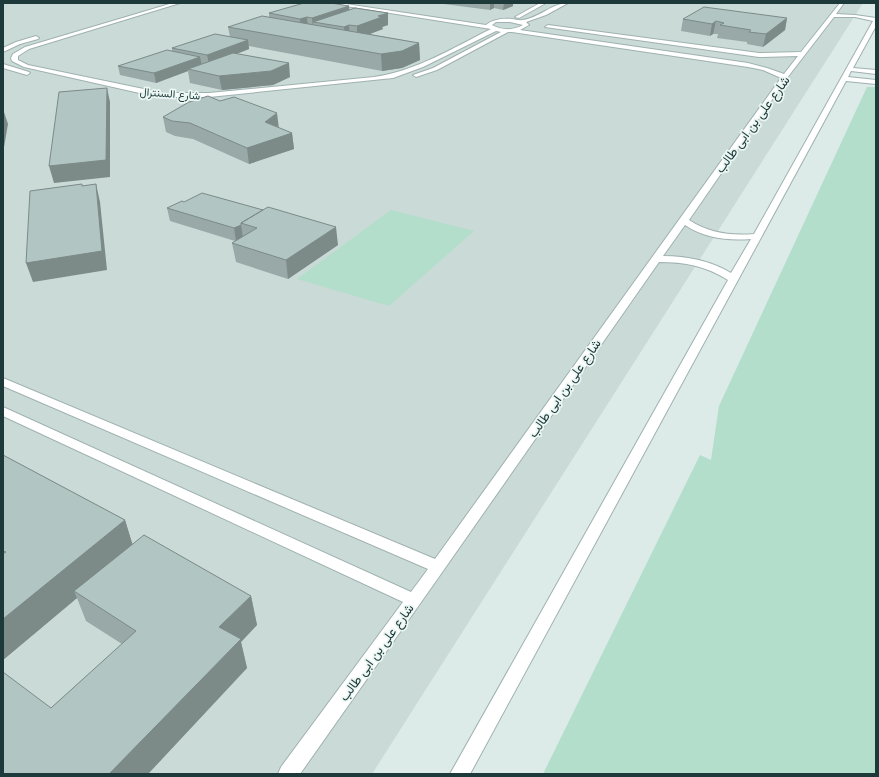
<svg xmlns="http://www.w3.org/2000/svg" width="879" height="777" font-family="'Open Sans',Vazirmatn,sans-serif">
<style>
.built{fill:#cadad7}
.green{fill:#b2decb}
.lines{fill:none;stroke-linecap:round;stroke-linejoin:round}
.minor-casing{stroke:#9fb1b0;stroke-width:2}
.minor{fill:#fff;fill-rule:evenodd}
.wall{fill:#98a9a7}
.shaded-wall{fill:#7c8a88}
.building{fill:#b1c5c2;stroke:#7c8a88}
.labels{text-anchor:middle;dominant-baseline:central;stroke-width:3.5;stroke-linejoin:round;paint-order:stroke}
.far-street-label{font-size:11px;fill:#1d393a;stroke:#ecf7f4}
.street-label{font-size:13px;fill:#1d393a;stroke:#ecf7f4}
</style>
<rect width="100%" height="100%" fill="#dceae8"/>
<path class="built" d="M 3,3 L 863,3 L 372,774 L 3,774 Z"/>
<path class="green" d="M 867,87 L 876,87 L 876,774 L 543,774 L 700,455 L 711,460 L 719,406 Z
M 391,210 L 474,231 L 389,306 L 297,279 Z"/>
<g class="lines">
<g class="minor-casing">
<path id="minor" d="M 173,3 L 180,3 L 29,49 L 18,56 L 18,60 L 28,65 L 163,93 L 209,93 L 374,77 C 416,71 453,48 491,29 L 327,3 L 339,3 L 486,25 C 493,19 503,18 512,19 C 515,19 519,21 522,20 C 538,19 552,3 568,3 L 546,15 L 526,22 L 529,25 L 520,30 L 748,63 L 767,68 L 784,74 L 798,56 L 759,57 L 545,27 L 548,25 L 759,53 L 801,52 L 840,3 L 844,3 L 836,14 L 855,15 L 876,18 L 876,26 L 853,68 L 876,70 L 876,74 L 851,71 L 848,77 L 876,80 L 876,84 L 846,81 L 470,774 L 450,774 L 728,280 C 706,266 685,262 659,262 L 443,571 L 300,774 L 278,774 L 281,767 L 403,602 L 3,416 L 3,407 L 411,592 L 428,569 L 3,386 L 3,378 L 435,559 L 781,78 L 763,70 L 748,67 L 512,32 L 508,32 L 437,70 L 416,77 L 413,75 L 433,68 L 501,32 L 496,31 L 423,67 L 393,78 L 209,97 L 163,97 L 144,94 L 24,67 L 12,61 L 11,58 L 13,54 L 25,47 ZM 834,17 L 855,17 L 873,21 L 754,234 C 730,236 709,233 689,220 L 787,78 ZM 496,22 L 510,22 L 523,25 C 513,31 501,30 492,25 ZM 685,225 C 704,238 728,241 751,239 L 731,273 C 711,261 687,256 663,256 Z
M 540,3 L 546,3 L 519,18 L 515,17 Z
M 36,36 L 39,38 L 38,39 L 20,44 L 3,52 L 3,48 L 16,42 Z
M 3,64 L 29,72 L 30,73 L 27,75 L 3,68 Z"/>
</g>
<use href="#minor" class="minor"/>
</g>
<path class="wall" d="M 436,3 L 513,3 L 513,6 L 503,10 L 494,8 L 490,10 Z
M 349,6 L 349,9 L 388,25 L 382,27 L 383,29 L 369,34 L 419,43 L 420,60 L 402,68 L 382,71 L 249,46 L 249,49 L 237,54 L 290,77 L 273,85 L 222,90 L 190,83 L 188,71 L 156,83 L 120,75 L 118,66 L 172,51 L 172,48 L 230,37 L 228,27 L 269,17 L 269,13 Z
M 787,18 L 785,30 L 763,47 L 747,44 L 747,42 L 717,38 L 718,34 L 713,34 L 710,36 L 681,31 L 683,19 Z
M 163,117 L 279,128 L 292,133 L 294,149 L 249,164 L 193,139 L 175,136 L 166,132 Z
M 184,202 L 338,245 L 288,279 L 236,262 L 232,243 L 235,241 L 170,221 L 167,208 Z
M 3,455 L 125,520 L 132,544 L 251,596 L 257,625 L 241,642 L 247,668 L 148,774 L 3,774 L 51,708 L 122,644 L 86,621 L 77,598 L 3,660 Z"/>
<path class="shaded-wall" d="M 490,3 L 494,3 L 494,8 L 490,10 Z
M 504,3 L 513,3 L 513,6 L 503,10 Z
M 349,6 L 350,18 L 313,22 L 314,30 L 313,30 L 312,18 Z
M 388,13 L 388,25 L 382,27 L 383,29 L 357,39 L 357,26 L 378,16 Z
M 307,17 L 308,29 L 301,31 L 300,19 Z
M 787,18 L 785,30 L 763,47 L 766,34 Z
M 716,21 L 713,34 L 710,36 L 712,24 Z
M 349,25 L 350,37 L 345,39 L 344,27 Z
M 248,40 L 249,49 L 209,64 L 207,55 Z
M 419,43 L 420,60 L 402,68 L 382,71 L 381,54 Z
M 200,57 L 202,66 L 188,69 L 188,71 L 156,83 L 154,73 Z
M 289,63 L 290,77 L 273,85 L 222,90 L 219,76 Z
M 107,88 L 110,102 L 110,177 L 54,183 L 49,166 Z
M 3,109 L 8,124 L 3,153 Z
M 277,113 L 279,129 L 265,122 Z
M 292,133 L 294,149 L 249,164 L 247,148 Z
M 96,184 L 100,202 L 107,270 L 33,282 L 26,263 Z
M 241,225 L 243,238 L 236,241 L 234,228 Z
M 336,227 L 338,245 L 288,279 L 286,260 Z
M 125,520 L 134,549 L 74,591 L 77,598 L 3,660 L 3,619 Z
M 251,596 L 257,625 L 241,642 L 247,668 L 148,774 L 109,774 L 219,627 Z"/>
<path class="building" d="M 304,3 L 331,3 L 349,6 L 312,18 L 307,17 L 300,19 L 269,13 Z
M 704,7 L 787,18 L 766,34 L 749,32 L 751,30 L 720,25 L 724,23 L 716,21 L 712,24 L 683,19 Z
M 355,8 L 388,13 L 378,16 L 382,17 L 357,26 L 349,25 L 344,27 L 313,22 Z
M 262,16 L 419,43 L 402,51 L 381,54 L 228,27 Z
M 215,34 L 248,40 L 207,55 L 172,48 Z
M 167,50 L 200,57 L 154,73 L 118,66 Z
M 233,53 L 289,63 L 271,71 L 219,76 L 188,69 Z
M 107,88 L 106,160 L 49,166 L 59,92 Z
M 208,96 L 220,101 L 234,97 L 277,113 L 265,122 L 292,133 L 247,148 L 190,123 L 172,121 L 163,117 L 189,102 Z
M 82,184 L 82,186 L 96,184 L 102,251 L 26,263 L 30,191 Z
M 202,193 L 263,210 L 241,223 L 241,225 L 234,228 L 167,208 L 182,201 L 184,202 Z
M 268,207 L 336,227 L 286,260 L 232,243 L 257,228 L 241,223 Z
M 3,455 L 125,520 L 3,619 L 3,554 L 6,552 L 3,551 Z
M 144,535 L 251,596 L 219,627 L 241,639 L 109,774 L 3,774 L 3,672 L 51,708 L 136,631 L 74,591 Z"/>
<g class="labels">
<g class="far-street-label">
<text transform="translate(170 93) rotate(4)">شارع السنترال</text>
</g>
<g class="street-label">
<text transform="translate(752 124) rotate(-54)">شارع على بن ابى طالب</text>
<text transform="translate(564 388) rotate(-55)">شارع على بن ابى طالب</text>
<text transform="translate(376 652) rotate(-54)">شارع على بن ابى طالب</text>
</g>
</g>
<rect width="879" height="777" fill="none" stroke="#1d393a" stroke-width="8"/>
</svg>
